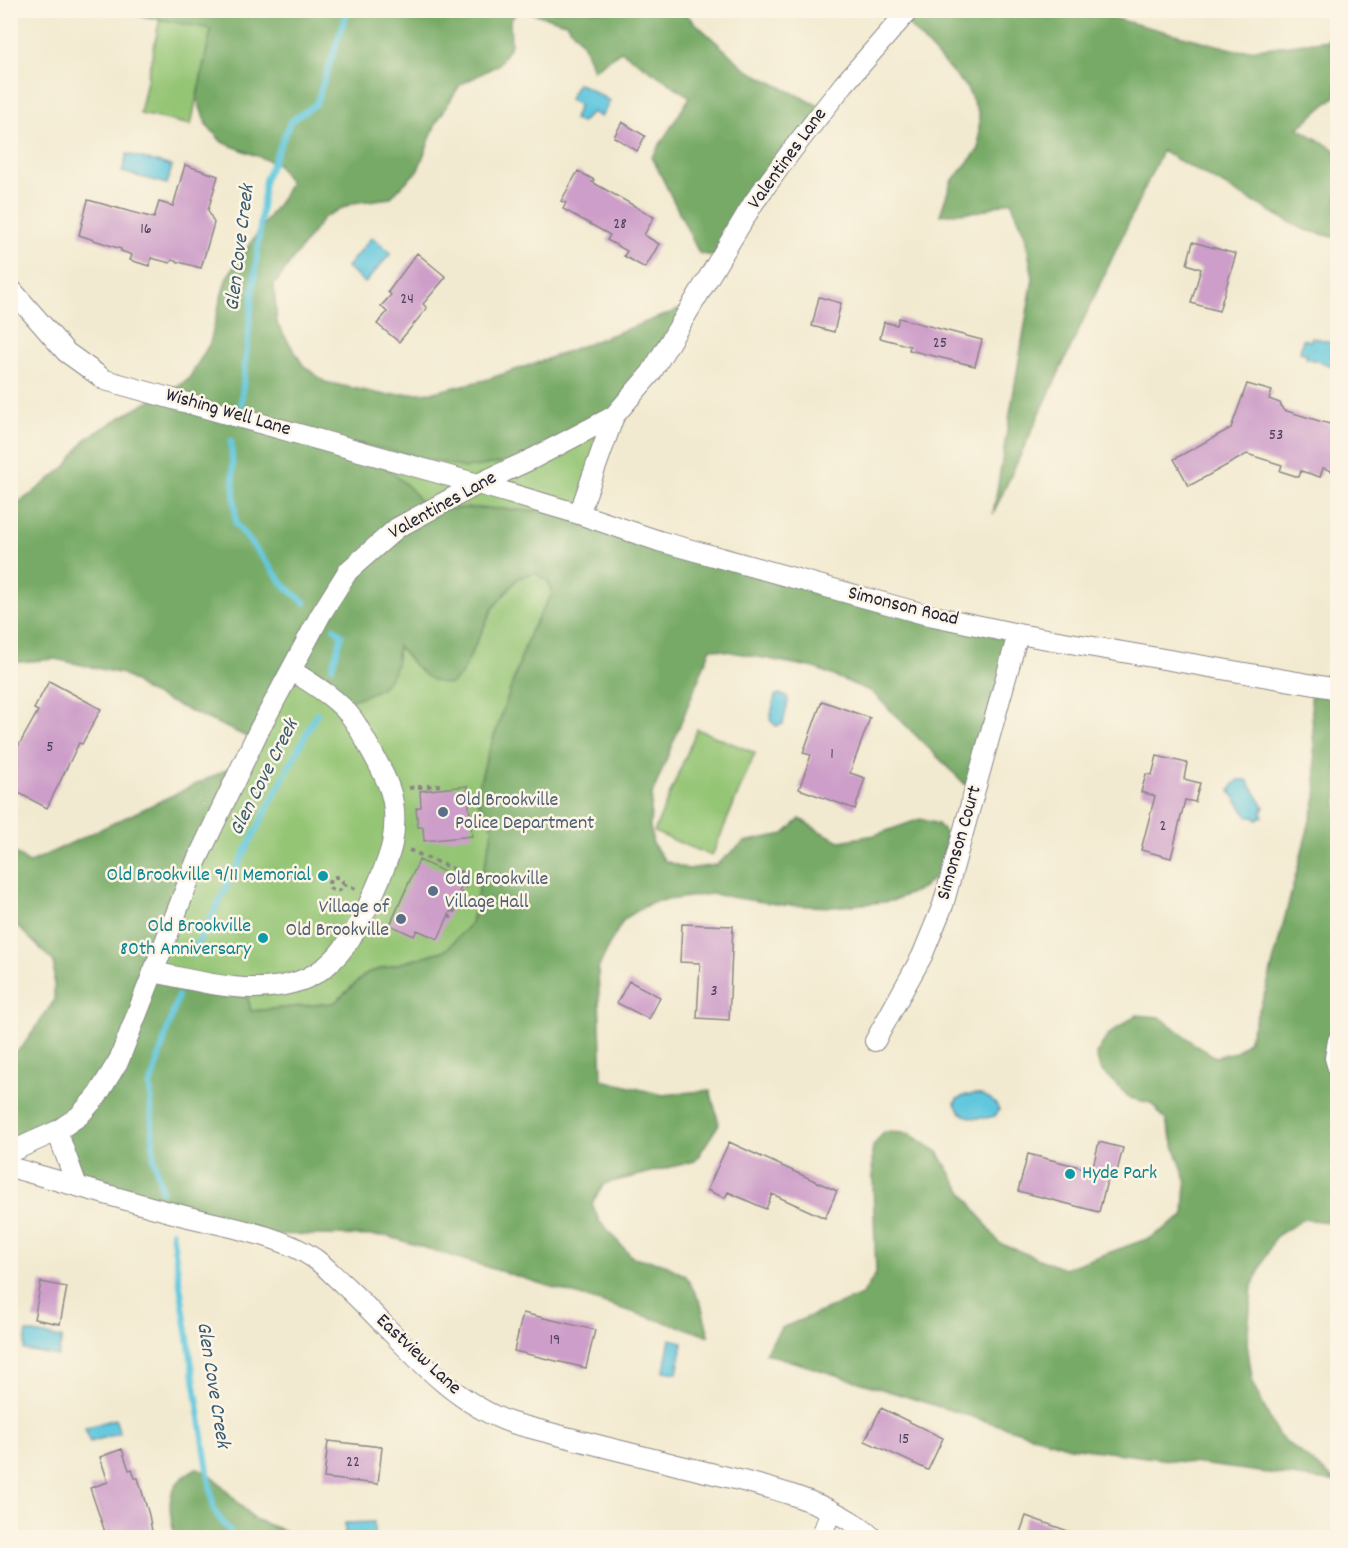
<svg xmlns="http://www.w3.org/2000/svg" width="1348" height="1548" font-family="Dekko,sans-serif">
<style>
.green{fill:#94c575;stroke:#5b7458;stroke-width:1.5}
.forest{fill:#7a6;stroke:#4c6650;stroke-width:1.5}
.water{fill:#61c7de;stroke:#42748c;stroke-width:1.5}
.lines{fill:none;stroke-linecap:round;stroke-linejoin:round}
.stream{stroke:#61c7de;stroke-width:6}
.building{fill:#cd9ec9}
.minor-casing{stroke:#8a8686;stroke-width:22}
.path{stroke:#8a8686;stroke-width:4;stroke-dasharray:4.5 4.5;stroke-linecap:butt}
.minor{stroke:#fff;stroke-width:20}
.service-dot{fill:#5c6f8a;stroke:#fcf5e5;stroke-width:2}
.culture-dot{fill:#0f9aa8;stroke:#fcf5e5;stroke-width:2}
.labels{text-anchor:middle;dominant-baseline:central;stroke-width:5;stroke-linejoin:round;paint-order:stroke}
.number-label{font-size:16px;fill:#4d415e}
.street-label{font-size:20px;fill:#22223b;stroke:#fcf5e5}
.service-label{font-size:20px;fill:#4e5e75;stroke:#fcf5e5;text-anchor:start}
.culture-label{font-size:20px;fill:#0d838f;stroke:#fcf5e5;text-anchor:end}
.water-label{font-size:21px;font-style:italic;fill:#385c74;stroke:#fcf5e5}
</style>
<rect width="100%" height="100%" fill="#fcf5e5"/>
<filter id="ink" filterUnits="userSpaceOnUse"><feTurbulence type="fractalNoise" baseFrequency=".0167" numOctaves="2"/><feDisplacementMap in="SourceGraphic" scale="12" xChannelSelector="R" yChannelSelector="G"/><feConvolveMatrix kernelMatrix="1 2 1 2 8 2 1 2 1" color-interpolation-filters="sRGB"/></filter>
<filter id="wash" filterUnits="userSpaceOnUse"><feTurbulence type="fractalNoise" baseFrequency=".008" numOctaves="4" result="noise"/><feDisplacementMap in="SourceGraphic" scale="24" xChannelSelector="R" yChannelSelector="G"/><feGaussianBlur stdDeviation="1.35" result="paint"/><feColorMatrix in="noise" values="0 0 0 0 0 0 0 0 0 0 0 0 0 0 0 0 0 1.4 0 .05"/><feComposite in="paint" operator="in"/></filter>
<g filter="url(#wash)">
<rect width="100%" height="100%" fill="#f2ead0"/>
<path class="green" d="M 160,18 L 211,29 L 191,125 L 140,114 Z
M 614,416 L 579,514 L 485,508 L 426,509 L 355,442 Z
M 535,572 L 548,581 L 552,594 L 530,632 L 485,763 L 476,797 L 493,829 L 471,923 L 446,950 L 367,973 L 334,1003 L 251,1011 L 248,998 L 153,972 L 291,670 L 396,665 L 398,645 L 414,665 L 461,675 L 493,608 L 518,578 Z
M 697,729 L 755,753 L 712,856 L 654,832 Z"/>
<path class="forest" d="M 909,10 L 1086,11 L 1240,51 L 1329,40 L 1332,11 L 1337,11 L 1337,95 L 1298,128 L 1337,151 L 1337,238 L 1302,229 L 1162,151 L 993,514 L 1033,278 L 1025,235 L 1011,201 L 981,211 L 940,215 L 951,182 L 979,149 L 979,114 L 967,88 L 902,18 Z
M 114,11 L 518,11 L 510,21 L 511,45 L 498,65 L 460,85 L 436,123 L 418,170 L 390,198 L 353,203 L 324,217 L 274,285 L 277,324 L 303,365 L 325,382 L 385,395 L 434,392 L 485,380 L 539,362 L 694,304 L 614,416 L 534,458 L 466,468 L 357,443 L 410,488 L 426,509 L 485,508 L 579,514 L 1018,634 L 969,788 L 872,692 L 815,668 L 711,648 L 652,795 L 650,827 L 653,844 L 665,861 L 688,869 L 716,865 L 744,842 L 784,834 L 800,819 L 821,832 L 840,841 L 875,835 L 920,819 L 938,824 L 946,834 L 946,857 L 935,877 L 921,889 L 892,901 L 834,907 L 782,905 L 711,894 L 652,902 L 624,919 L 611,941 L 598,969 L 602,1080 L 663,1095 L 710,1090 L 719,1124 L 695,1161 L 604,1184 L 592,1203 L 599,1221 L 632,1257 L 662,1263 L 686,1276 L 701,1304 L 709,1336 L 387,1236 L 253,1234 L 77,1186 L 61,1136 L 11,1147 L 11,1055 L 23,1046 L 54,1001 L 54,962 L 11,920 L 11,850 L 29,863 L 245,761 L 153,972 L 248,998 L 251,1011 L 334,1003 L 367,973 L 446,950 L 471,923 L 493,829 L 476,797 L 485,763 L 530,632 L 552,594 L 548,581 L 535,573 L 518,578 L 493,608 L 461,675 L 451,684 C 426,685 413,663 398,646 C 397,652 397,659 396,665 C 389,689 370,694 349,701 L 291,670 L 254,740 L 148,692 L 123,674 L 55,659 L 11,663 L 11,507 L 30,495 L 66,466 L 86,439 L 116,420 L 188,380 L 210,343 L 220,301 L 227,277 L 282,198 L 290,182 L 277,164 L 222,142 L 206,124 L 197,98 L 211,29 Z
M 524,11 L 682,11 L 747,70 L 825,109 L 721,258 L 699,253 L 652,157 L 690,97 L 621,51 L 593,70 L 584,45 L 566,23 Z
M 1310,684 L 1337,706 L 1337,1223 L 1303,1219 L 1275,1237 L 1252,1286 L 1247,1343 L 1253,1384 L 1278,1435 L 1337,1482 L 1070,1447 L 765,1353 L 781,1328 L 862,1295 L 876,1274 L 872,1153 L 873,1146 L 884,1132 L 908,1133 L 938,1152 L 955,1181 L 999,1243 L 1064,1269 L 1152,1237 L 1184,1216 L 1186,1180 L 1165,1119 L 1151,1103 L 1130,1098 L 1100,1069 L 1096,1054 L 1108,1035 L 1136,1015 L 1160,1017 L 1196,1045 L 1215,1057 L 1236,1052 L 1248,1041 L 1266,990 L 1317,794 Z
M 197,1468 L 210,1474 L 254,1519 L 300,1537 L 175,1537 C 167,1506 165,1484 197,1468 Z"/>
<path class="water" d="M 578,83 L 610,101 L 601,117 L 592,112 L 581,123 L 574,119 L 579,105 L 569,99 Z
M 127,154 L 172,166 L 167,184 L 122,172 Z
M 372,237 L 391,253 L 365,283 L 347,267 Z
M 1312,337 L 1337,344 L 1337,367 L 1306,358 L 1307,354 L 1300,352 L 1303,339 L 1311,341 Z
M 779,694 L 787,697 L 788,701 L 783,724 L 776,726 L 770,720 L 775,696 Z
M 1239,780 L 1247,780 L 1264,807 L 1261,813 L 1263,816 L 1257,820 L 1254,817 L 1248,817 L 1230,791 L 1234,784 Z
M 976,1094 C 986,1096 994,1099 999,1110 L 995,1116 C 981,1120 960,1120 955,1103 L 957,1099 L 966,1095 Z
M 27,1332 L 62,1338 L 58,1356 L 24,1350 Z
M 670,1339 L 683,1342 L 677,1373 L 664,1371 Z
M 115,1419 L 120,1433 L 90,1442 L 85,1428 Z
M 374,1522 L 374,1537 L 345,1537 L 345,1523 Z"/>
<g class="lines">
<path class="stream" d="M 241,404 L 265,180 L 291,121 L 316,104 L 348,10
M 231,441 L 236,524 L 285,586 L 305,603
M 332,667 L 342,635 L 334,628
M 192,954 L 317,713
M 162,1191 L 154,1159 L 150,1086 L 178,996
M 172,1232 L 214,1511 L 235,1538"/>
</g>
<g id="blocks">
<path class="building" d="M 622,122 L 645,136 L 637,151 L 614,137 Z
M 185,165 L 218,176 L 208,210 L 214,223 L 201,268 L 172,260 L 170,263 L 151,258 L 149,266 L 130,260 L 132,255 L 121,251 L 121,249 L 79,235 L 88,200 L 154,218 L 159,202 L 173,206 Z
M 578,171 L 594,180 L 592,182 L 654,217 L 644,235 L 659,244 L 645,268 L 624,256 L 627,251 L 607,240 L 610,235 L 563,209 L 566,203 L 561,201 Z
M 1193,242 L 1236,254 L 1219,311 L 1191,303 L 1201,269 L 1187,264 Z
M 417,253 L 446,277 L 423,304 L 427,308 L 399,342 L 377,324 L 387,312 L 381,306 L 391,295 L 388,292 Z
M 819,297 L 841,303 L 834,332 L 812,326 Z
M 899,318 L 982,340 L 975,366 L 909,350 L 910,346 L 880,338 L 884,322 L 897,325 Z
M 1247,384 L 1272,391 L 1269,399 L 1280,403 L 1283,410 L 1336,426 L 1332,440 L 1338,441 L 1338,473 L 1323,468 L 1320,477 L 1301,471 L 1299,477 L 1280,471 L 1282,465 L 1247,454 L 1189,486 L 1174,459 L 1231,428 Z
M 49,681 L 101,709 L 82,744 L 79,743 L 47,808 L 13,790 L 16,784 L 10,781 L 10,750 L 15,752 L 38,711 L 34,709 Z
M 822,701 L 870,718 L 850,773 L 865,778 L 855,809 L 799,789 L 811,755 L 803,753 Z
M 1157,756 L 1187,763 L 1184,779 L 1200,783 L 1195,802 L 1185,800 L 1171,858 L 1141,850 L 1155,796 L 1141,792 L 1146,774 L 1152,775 Z
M 467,786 L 472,836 L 424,841 L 423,827 L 418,827 L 416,808 L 421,807 L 420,791 Z
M 419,860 L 464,881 L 438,939 L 417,930 L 414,936 L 390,925 Z
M 682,924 L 733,926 L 729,1020 L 697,1018 L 700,963 L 680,962 Z
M 629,981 L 660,997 L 649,1019 L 617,1003 Z
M 729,1142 L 837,1191 L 825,1218 L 772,1194 L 766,1209 L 728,1192 L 725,1198 L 707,1190 Z
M 1099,1142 L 1123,1148 L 1115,1179 L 1108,1177 L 1099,1212 L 1018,1191 L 1028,1154 L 1092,1170 Z
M 41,1282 L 67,1287 L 60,1324 L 34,1319 Z
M 523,1313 L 595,1330 L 586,1368 L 514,1351 Z
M 881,1408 L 943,1438 L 928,1470 L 865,1441 Z
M 328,1441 L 382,1447 L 378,1484 L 324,1478 Z
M 122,1449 L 129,1470 L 132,1469 L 135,1478 L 138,1478 L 149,1515 L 152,1531 L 149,1532 L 151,1538 L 107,1538 L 90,1488 L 108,1482 L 100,1457 Z
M 1026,1516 L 1079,1535 L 1078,1538 L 1018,1538 Z"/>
</g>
</g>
<g filter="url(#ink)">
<use href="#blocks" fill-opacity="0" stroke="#8a8686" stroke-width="1.5"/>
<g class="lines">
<g class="minor-casing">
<path id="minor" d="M 10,288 L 66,352 L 105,380 L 478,484 L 579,514 L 659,541 L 924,614 L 1018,634 L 1338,689
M 579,514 L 614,416
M 153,972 C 199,981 247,996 293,983 C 331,973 352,941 367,908 C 376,887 387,866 392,844 C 400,802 388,780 368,745 C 363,736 358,726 352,718 C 336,697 312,684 291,670
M 875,1041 L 922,956 L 943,905 L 1018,634
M 1338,1041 L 1335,1058 L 1338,1068
M 57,1131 L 77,1186
M 10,1152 L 57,1131 L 79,1116 L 97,1096 L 119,1060 L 196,862 L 258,732 L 321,614 L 348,571 L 397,528 L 478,484 L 534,458 L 614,416 L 651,373 L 754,202 L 792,150 L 844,84 L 909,10
M 10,1167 C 66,1183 121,1199 177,1214 C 218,1225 280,1234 315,1259 C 324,1265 333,1275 342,1283 C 396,1332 441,1398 512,1423 C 568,1438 625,1452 681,1466 C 738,1480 831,1497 873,1538
M 821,1538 L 831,1510"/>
</g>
<path class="path" d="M 409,788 L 440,785
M 409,850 L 465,874 L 468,881 L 451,917 L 449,916
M329 884a7 7 0 1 1 14 0a7 7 0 1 1-14 0Z
M 343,884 L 356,889"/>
<use href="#minor" class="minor"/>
</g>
</g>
<g class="service-dot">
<circle cx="443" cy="812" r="6"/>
<circle cx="433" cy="891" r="6"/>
<circle cx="401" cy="919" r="6"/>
</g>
<g class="culture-dot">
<circle cx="323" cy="876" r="6"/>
<circle cx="263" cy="938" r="6"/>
<circle cx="1070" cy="1174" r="6"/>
</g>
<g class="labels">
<g class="number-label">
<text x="620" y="224">28</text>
<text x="146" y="229">16</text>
<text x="407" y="299">24</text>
<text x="940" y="343">25</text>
<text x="1276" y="435">53</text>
<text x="50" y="747">5</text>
<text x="832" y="754">1</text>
<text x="1163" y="826">2</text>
<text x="714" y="991">3</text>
<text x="555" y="1340">19</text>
<text x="904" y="1439">15</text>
<text x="353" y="1462">22</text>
</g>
<g class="street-label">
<text transform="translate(788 159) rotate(-54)">Valentines Lane</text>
<text transform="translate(228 413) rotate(16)">Wishing Well Lane</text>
<text transform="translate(443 506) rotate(-29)">Valentines Lane</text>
<text transform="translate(903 607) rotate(14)">Simonson Road</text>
<text transform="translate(960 843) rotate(-74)">Simonson Court</text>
<text transform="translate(418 1355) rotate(43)">Eastview Lane</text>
</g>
<g class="service-label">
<text x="455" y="801">Old Brookville<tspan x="455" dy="23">Police Department</tspan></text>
<text x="445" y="880">Old Brookville<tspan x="445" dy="23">Village Hall</tspan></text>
<text x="389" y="908" text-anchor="end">Village of<tspan x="389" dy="23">Old Brookville</tspan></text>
</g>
<g class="culture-label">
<text x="311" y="876">Old Brookville 9/11 Memorial</text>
<text x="251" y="927">Old Brookville<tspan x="251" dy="23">80th Anniversary</tspan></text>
<text x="1082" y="1174" text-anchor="start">Hyde Park</text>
</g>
<g class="water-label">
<text transform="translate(241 248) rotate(-83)">Glen Cove Creek</text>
<text transform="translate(265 778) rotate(-63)">Glen Cove Creek</text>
<text transform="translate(212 1385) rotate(81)">Glen Cove Creek</text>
</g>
</g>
<rect width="1348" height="1548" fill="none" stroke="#fcf5e5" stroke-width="36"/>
</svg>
